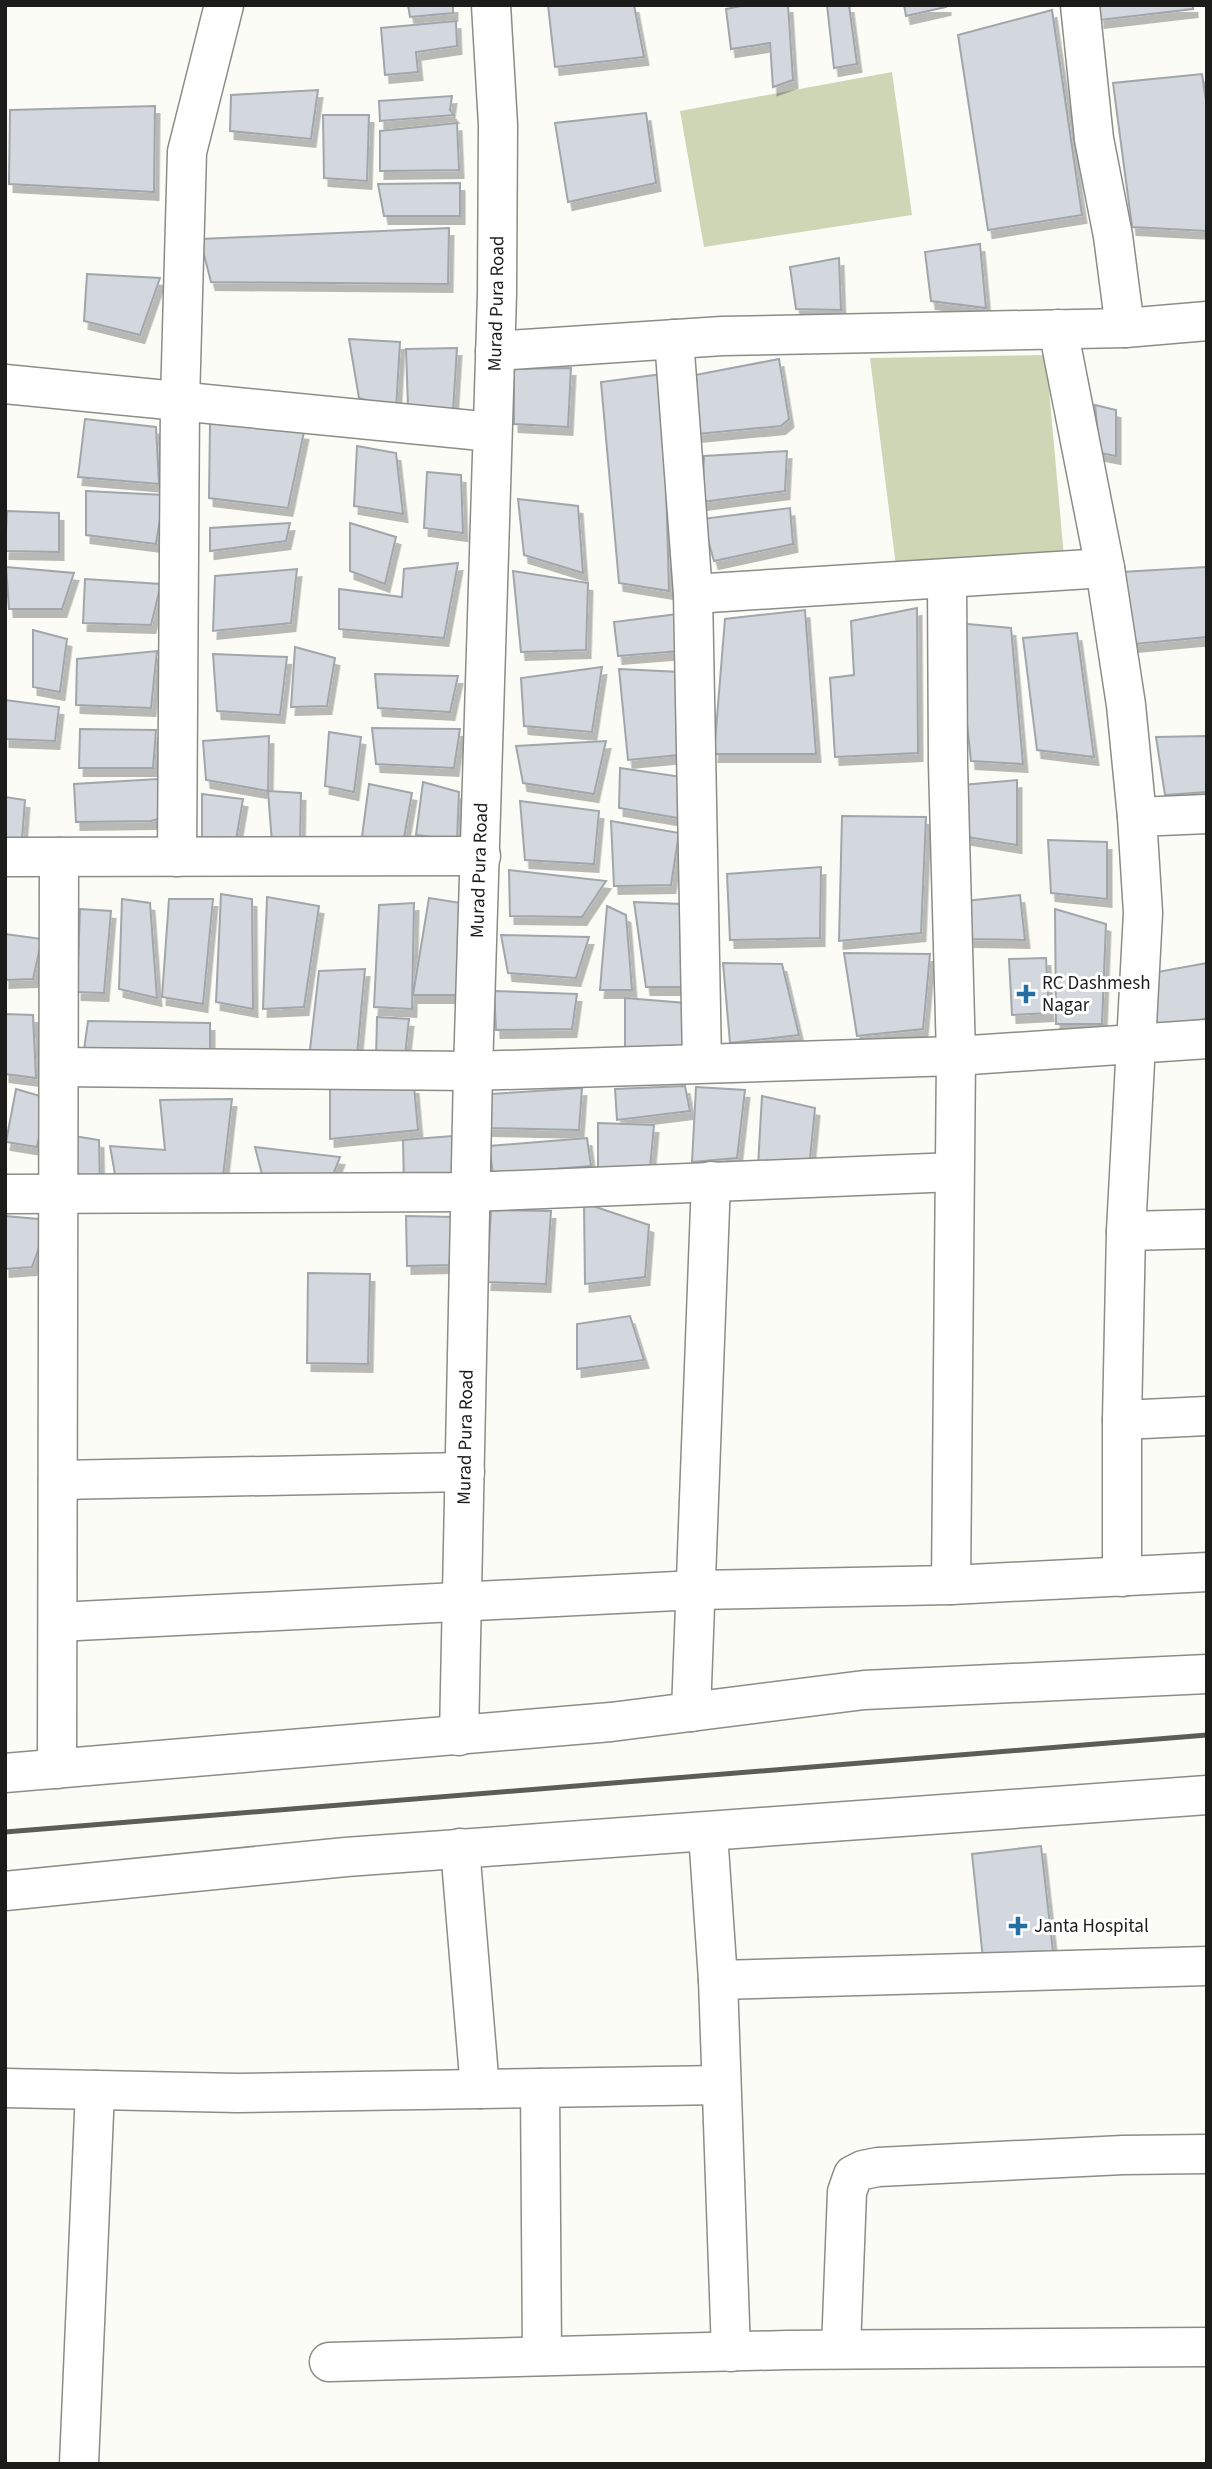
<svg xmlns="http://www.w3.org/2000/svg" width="1212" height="2469" font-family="'Source Sans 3',sans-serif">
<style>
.green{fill:#cfd6b6}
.building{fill:#d2d8dd;stroke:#a0a6ab;stroke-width:2;filter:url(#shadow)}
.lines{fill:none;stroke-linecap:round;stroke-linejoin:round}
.minor-casing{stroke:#8b8d86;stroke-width:41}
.minor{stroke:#fff;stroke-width:38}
.rail{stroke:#5c5c59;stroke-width:5}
.poi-dot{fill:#236fa2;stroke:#fff;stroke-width:2.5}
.labels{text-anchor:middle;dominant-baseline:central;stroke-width:6;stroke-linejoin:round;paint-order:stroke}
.street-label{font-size:19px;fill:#1c1c1a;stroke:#fff}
.poi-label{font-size:19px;fill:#1c1c1a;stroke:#fff;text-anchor:start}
</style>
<defs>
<filter id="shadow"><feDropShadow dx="4.5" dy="8" stdDeviation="0" flood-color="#0004"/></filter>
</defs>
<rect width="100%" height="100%" fill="#fbfcf5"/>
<path class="green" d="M 892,72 L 912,215 L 704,247 L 680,111 Z
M 1046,355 L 1064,557 L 896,566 L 870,358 Z"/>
<path class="building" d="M 408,5 L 453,5 L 453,13 L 410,17 Z
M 548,5 L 634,5 L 644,57 L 555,67 Z
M 746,5 L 788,5 L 793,80 L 773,87 L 770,43 L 731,49 L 726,9 Z
M 827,5 L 849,5 L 857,64 L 834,68 Z
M 904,5 L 946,5 L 946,7 L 906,16 Z
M 1099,5 L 1193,5 L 1193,9 L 1100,20 Z
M 1052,10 L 1082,215 L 988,230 L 958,35 Z
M 456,21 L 457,46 L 416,52 L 418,72 L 385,75 L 381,28 Z
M 1202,74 L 1207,107 L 1207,231 L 1132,227 L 1113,83 Z
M 318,90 L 311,139 L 230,131 L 231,95 Z
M 452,96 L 450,110 L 454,115 L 380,121 L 379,101 Z
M 155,106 L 154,192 L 9,184 L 10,110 Z
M 646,113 L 656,183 L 568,202 L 555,123 Z
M 323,115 L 369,115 L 367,181 L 324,178 Z
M 457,123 L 459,170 L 380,171 L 380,131 Z
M 460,183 L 460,216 L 384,216 L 378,184 Z
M 449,228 L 448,284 L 211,282 L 200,239 Z
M 980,244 L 986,308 L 931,301 L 925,252 Z
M 839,258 L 841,310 L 796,309 L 790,267 Z
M 87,274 L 160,278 L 140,335 L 84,321 Z
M 349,339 L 400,342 L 396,409 L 359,398 Z
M 457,348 L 453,412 L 408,407 L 406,349 Z
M 779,359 L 789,419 L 781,426 L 697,434 L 690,376 Z
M 571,368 L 568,427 L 514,424 L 514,369 Z
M 663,374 L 669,591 L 619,583 L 601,382 Z
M 1095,405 L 1116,410 L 1116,456 L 1100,453 Z
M 85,419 L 156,427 L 159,484 L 78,477 Z
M 210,423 L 304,432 L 288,508 L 209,498 Z
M 357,446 L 396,453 L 403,514 L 354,506 Z
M 787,451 L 785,491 L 702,502 L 704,456 Z
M 427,472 L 461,475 L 463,533 L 424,528 Z
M 86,491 L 164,495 L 156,544 L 86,535 Z
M 518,499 L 578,506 L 583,573 L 524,555 Z
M 790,508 L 793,544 L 714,561 L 702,519 Z
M 7,511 L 59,513 L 59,552 L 5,551 Z
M 290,523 L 286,541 L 210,551 L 210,528 Z
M 350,523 L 396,537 L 385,584 L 350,571 Z
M 458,563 L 444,638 L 339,629 L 339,589 L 402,597 L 404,569 Z
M 6,567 L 74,573 L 62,609 L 9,609 Z
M 1206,567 L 1207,637 L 1134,644 L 1122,572 Z
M 297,569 L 291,623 L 213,631 L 215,576 Z
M 513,571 L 588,583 L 586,650 L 521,652 Z
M 85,579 L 161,584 L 151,625 L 83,623 Z
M 917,608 L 918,753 L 835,757 L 830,678 L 854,675 L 851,621 Z
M 805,610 L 816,754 L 714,754 L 725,619 Z
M 678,614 L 680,651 L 618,656 L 614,622 Z
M 956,623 L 1011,628 L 1023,764 L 971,761 Z
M 33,630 L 67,639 L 60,692 L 33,687 Z
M 1077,633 L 1094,757 L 1037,750 L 1023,638 Z
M 295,647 L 335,658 L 327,706 L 291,707 Z
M 157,651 L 151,708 L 76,705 L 77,659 Z
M 213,654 L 287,657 L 280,715 L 217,711 Z
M 602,667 L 592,732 L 524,726 L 521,678 Z
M 619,669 L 680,672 L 679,755 L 628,760 Z
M 375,674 L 458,676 L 450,712 L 378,708 Z
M 5,700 L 59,707 L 55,741 L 5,739 Z
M 372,728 L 460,729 L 454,768 L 376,764 Z
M 80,729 L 156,730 L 153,768 L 79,768 Z
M 329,732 L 361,737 L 354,792 L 325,786 Z
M 269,736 L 268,791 L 206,780 L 203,741 Z
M 1207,736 L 1207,792 L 1165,795 L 1156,737 Z
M 606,741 L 594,794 L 523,783 L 516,746 Z
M 620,768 L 682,777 L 678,818 L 619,808 Z
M 158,779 L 161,818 L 151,821 L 76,822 L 74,784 Z
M 1017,780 L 1017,845 L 967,837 L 963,785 Z
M 423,782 L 459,792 L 457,840 L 416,835 Z
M 369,784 L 412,793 L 403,843 L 361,844 Z
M 268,791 L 301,793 L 300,844 L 272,843 Z
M 202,794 L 243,799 L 235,846 L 202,844 Z
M 5,797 L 25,800 L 22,839 L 5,839 Z
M 520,801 L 599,811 L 594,864 L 525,860 Z
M 842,816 L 926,817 L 921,933 L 839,941 Z
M 611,821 L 679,833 L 671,885 L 614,886 Z
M 1048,840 L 1107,842 L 1107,899 L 1051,893 Z
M 821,867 L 820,938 L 730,940 L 727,874 Z
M 509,870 L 606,881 L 582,917 L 510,916 Z
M 221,894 L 252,899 L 253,1009 L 216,1002 Z
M 1020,895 L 1025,940 L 970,939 L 966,901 Z
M 267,897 L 319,906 L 304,1007 L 263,1009 Z
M 429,898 L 461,903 L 458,995 L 413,995 Z
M 122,899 L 150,903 L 157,998 L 119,989 Z
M 169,899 L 213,899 L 203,1004 L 162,997 Z
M 634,902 L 682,904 L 683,987 L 646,987 Z
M 414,903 L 412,1009 L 374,1007 L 379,905 Z
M 607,906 L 626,915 L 632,990 L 600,990 Z
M 80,909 L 111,911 L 104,993 L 77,992 Z
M 1055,909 L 1106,924 L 1102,1024 L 1056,1024 Z
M 5,934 L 42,939 L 33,979 L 5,980 Z
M 501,935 L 589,937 L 576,978 L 508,973 Z
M 844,953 L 930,954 L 923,1029 L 857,1036 Z
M 1046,958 L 1049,1013 L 1012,1015 L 1009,959 Z
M 723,963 L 782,964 L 799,1035 L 730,1043 Z
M 1207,963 L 1207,1019 L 1156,1025 L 1152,973 Z
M 365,969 L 357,1055 L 309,1058 L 319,971 Z
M 494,991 L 577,994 L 572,1029 L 496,1030 Z
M 625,998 L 686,1003 L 684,1055 L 625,1053 Z
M 5,1014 L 33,1015 L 36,1078 L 5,1074 Z
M 377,1017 L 409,1019 L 405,1055 L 376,1060 Z
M 88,1021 L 210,1023 L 210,1060 L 83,1057 Z
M 330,1085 L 414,1086 L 418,1130 L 330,1139 Z
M 685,1086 L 690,1111 L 617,1120 L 615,1089 Z
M 696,1087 L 745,1090 L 737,1158 L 692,1162 Z
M 582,1088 L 579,1130 L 488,1128 L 491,1094 Z
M 16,1089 L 47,1098 L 37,1147 L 6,1142 Z
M 762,1096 L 815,1108 L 809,1169 L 758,1166 Z
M 232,1099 L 222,1185 L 116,1180 L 110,1146 L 165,1150 L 160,1100 Z
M 598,1123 L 654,1125 L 650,1168 L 598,1173 Z
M 74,1136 L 99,1140 L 100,1187 L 73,1178 Z
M 452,1136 L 454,1178 L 404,1185 L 403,1140 Z
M 587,1138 L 591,1166 L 493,1174 L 489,1146 Z
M 255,1147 L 340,1157 L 329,1185 L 265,1186 Z
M 584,1203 L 649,1225 L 645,1277 L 585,1284 Z
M 491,1210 L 551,1211 L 546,1284 L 487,1282 Z
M 5,1216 L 49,1220 L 32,1267 L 5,1269 Z
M 406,1216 L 455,1217 L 449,1265 L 407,1266 Z
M 308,1273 L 370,1274 L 368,1364 L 307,1363 Z
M 630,1316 L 644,1360 L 577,1369 L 577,1324 Z
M 1041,1846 L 1053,1952 L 983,1959 L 972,1854 Z"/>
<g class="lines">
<g class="minor-casing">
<g id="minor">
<path d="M 1080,5 L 1094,139 L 1113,236 L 1125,328"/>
<path d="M 674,339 L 693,594 L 702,1063"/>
<path d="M 495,351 L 722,336 L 1125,328 L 1207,321"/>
<path d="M 5,384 L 492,432"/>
<path d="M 1105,568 L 1126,705 L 1137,817 L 1143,913 L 1126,1231 L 1122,1420 L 1122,1577"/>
<path d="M 947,579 L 948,764 L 956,1056 L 951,1585"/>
<path d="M 693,594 L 1105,568 L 1058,329"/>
<path d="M 1137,817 L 1207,814"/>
<path d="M 5,857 L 481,856"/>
<path d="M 177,857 L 180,401 L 187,152 L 224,5"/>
<path d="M 59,1067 L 473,1071 L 956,1056 L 1207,1039"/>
<path d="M 5,1194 L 471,1192 L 954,1172"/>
<path d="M 1126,1231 L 1207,1229"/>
<path d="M 1122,1420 L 1207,1416"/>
<path d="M 58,1480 L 465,1472"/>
<path d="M 58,1622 L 696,1590 L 951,1585 L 1207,1572"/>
<path d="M 691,1712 L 711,1181"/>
<path id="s1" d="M 459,1736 L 473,1071 L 497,294 L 498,125 L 491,5"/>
<path d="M 57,1769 L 59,857"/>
<path d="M 5,1773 L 611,1722 L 864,1690 L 1207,1674"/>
<path d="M 708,1833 L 718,1980 L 731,2352"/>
<path d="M 460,1848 L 480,2089"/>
<path d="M 5,1891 L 346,1857 L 1207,1795"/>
<path d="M 718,1980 L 1207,1966"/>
<path d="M 5,2088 L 237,2093 L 721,2085"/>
<path d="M 540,2088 L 542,2356"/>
<path d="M 841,2349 L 847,2192 L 853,2175 L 863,2170 L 878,2167 L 1123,2155 L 1207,2154"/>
<path d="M 329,2362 L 787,2350 L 1207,2347"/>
<path d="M 79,2464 L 95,2090"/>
</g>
</g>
<use href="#minor" class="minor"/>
<path class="rail" d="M 5,1832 L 1207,1735"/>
</g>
<g class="poi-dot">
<path d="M1022.5 983.5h7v7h7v7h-7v7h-7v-7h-7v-7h7z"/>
<path d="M1014.5 1915.5h7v7h7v7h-7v7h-7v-7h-7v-7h7z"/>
</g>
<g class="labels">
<g class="street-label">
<text stroke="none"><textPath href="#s1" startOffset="1433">Murad Pura Road</textPath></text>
<text stroke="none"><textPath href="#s1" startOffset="866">Murad Pura Road</textPath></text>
<text stroke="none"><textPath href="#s1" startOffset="299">Murad Pura Road</textPath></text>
</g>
<g class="poi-label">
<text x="1042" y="983">RC Dashmesh<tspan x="1042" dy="22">Nagar</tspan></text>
<text x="1034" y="1926">Janta Hospital</text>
</g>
</g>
<rect width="1212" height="2469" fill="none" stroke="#1c1c1a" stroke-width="14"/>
</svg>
